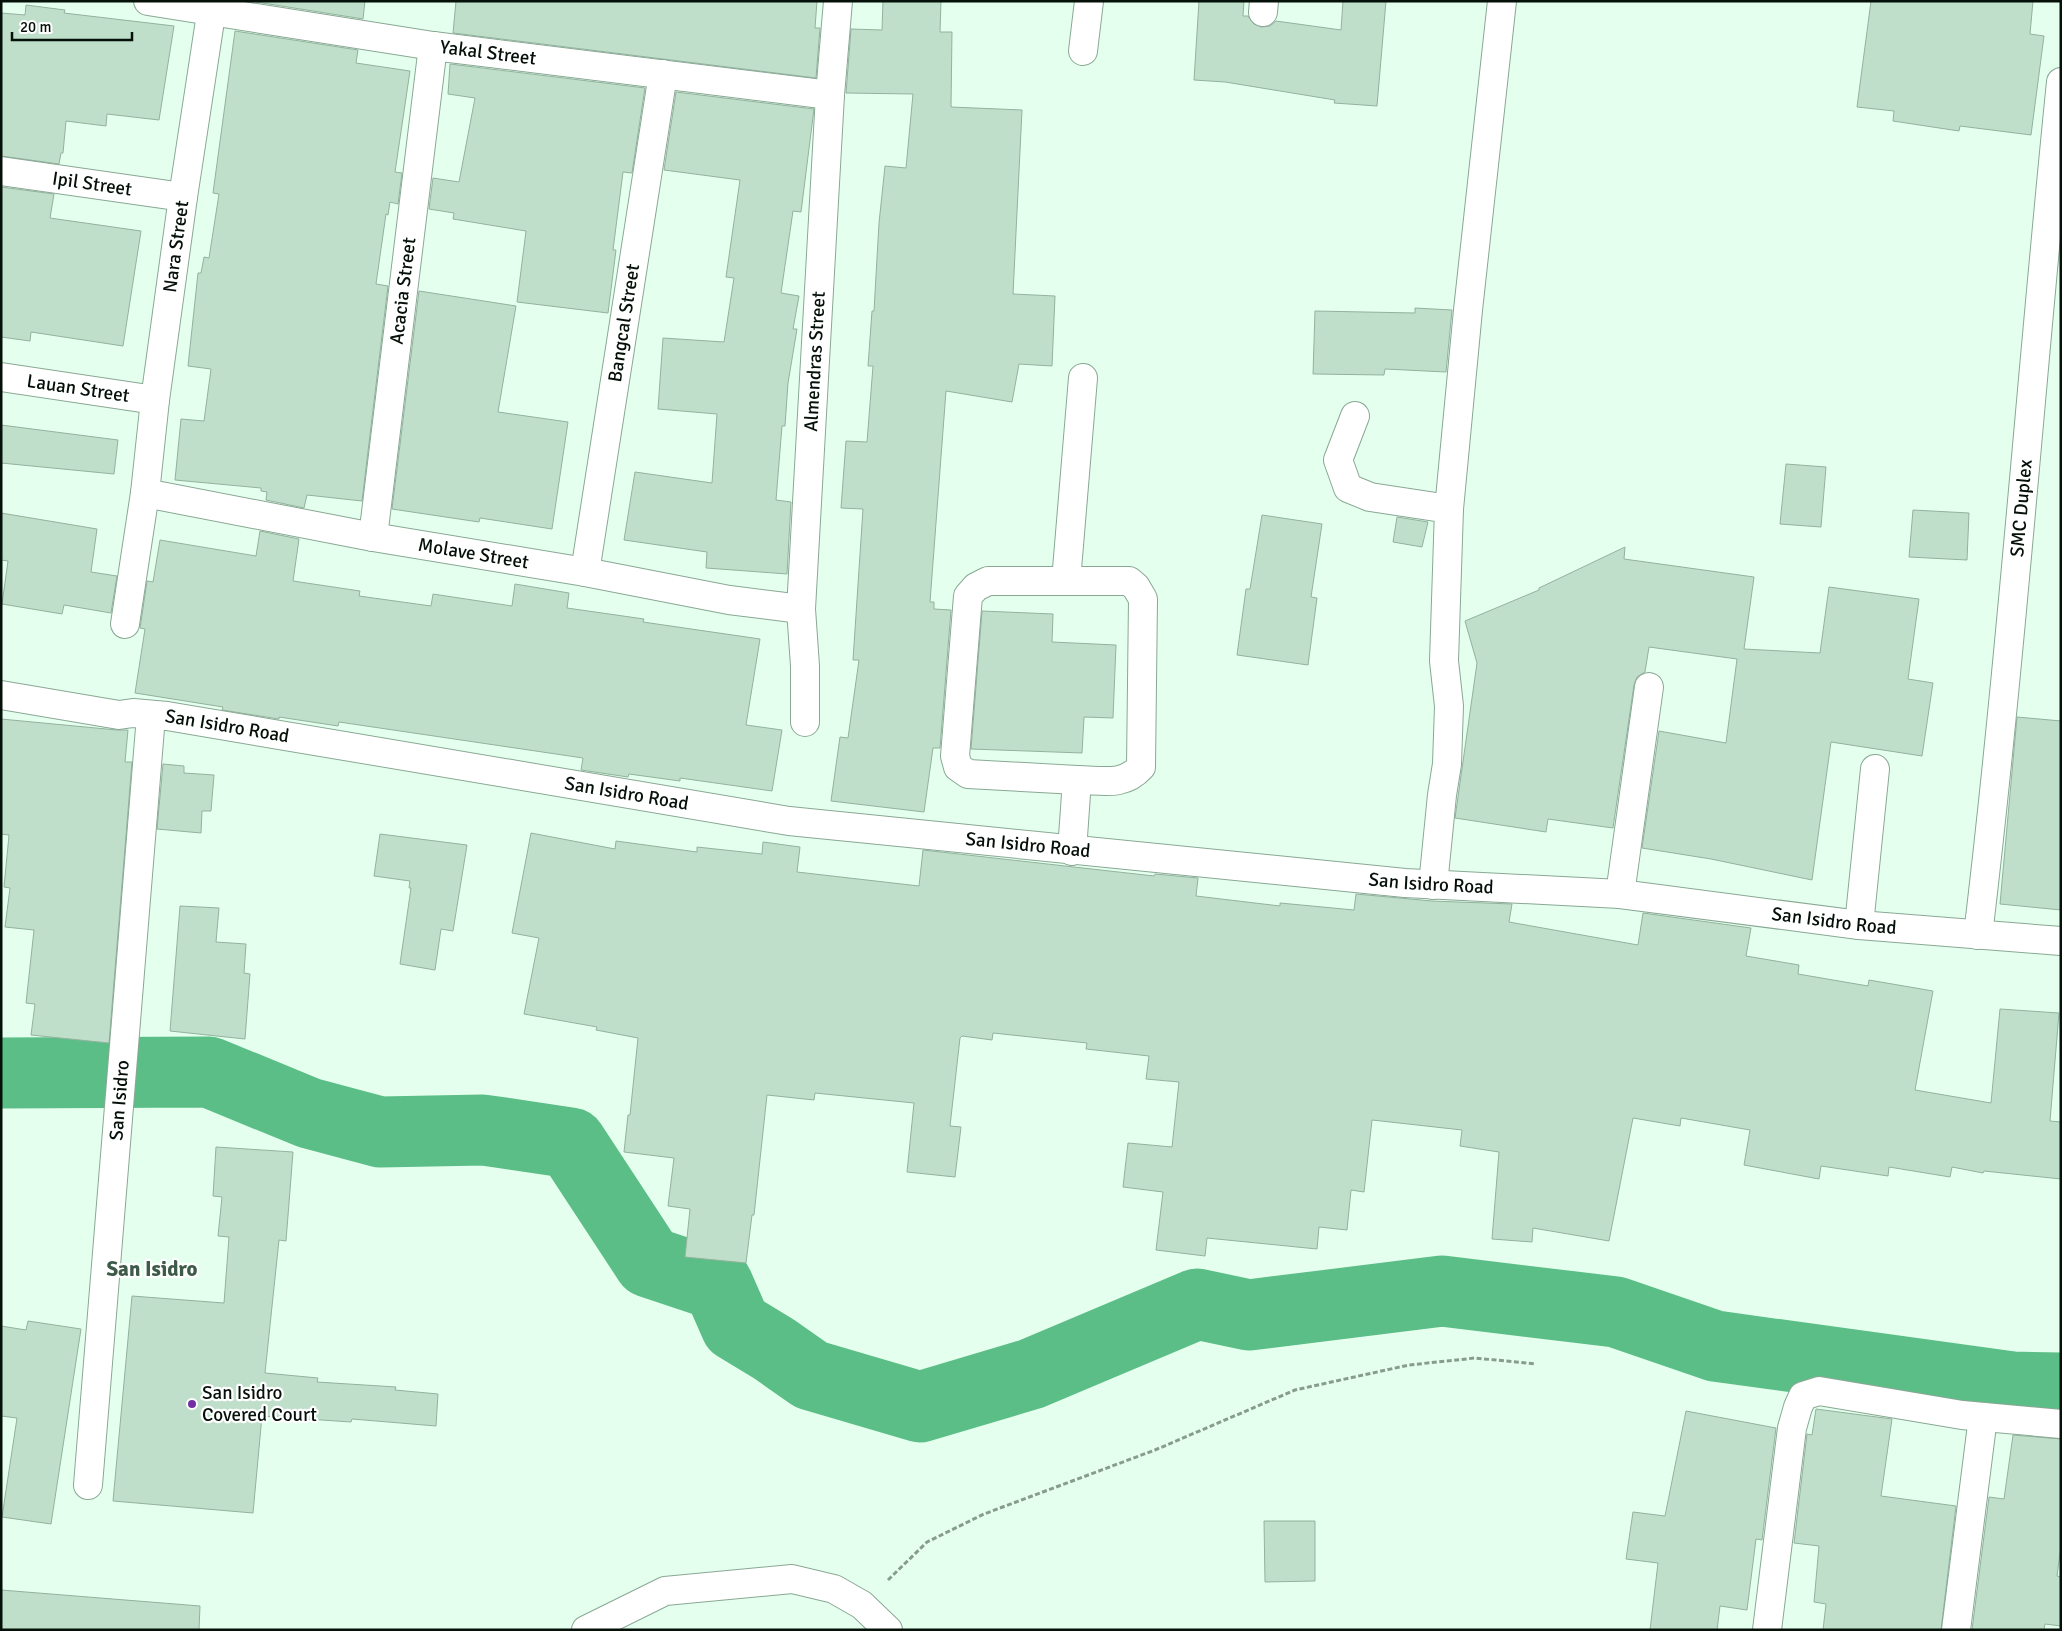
<svg xmlns="http://www.w3.org/2000/svg" width="2062" height="1631" font-family="Signika,sans-serif">
<style>
.lines{fill:none;stroke-linecap:round;stroke-linejoin:round}
.river{stroke:#5cbe87;stroke-width:71}
.building{fill:#bfdfca;stroke:#93b29e}
.minor-casing{stroke:#89a894;stroke-width:30}
.major-casing{stroke:#89a894;stroke-width:30}
.path{stroke:#889b8f;stroke-width:3;stroke-dasharray:5 2.5;stroke-linecap:butt}
.minor{stroke:#fff;stroke-width:28}
.major{stroke:#fff;stroke-width:28}
.poi-dot{fill:#722fa3;stroke:#fff;stroke-width:2}
.labels{text-anchor:middle;dominant-baseline:central;stroke-width:4.5;stroke-linejoin:round;paint-order:stroke}
.street-label{font-size:19px;fill:#051009;stroke:#fff}
.poi-label{font-size:19px;fill:#051009;stroke:#fff;text-anchor:start}
.quarter-label{font-size:21px;font-weight:bold;fill:#3e5b49;stroke:#fff}
</style>
<rect width="100%" height="100%" fill="#e5ffee"/>
<g class="lines">
<path class="river" d="M 1,1073 L 209,1072 L 309,1113 L 380,1132 L 483,1130 L 571,1143 L 649,1262 L 718,1285 L 736,1326 L 774,1349 L 811,1375 L 920,1407 L 1031,1374 L 1197,1304 L 1249,1315 L 1442,1291 L 1616,1312 L 1715,1346 L 2012,1387 L 2061,1388"/>
</g>
<path class="building" d="M 250,1 L 365,1 L 363,19 Z
M 456,1 L 817,1 L 815,28 L 820,28 L 816,78 L 453,33 Z
M 883,1 L 941,1 L 940,32 L 952,32 L 951,107 L 1022,110 L 1013,294 L 1055,296 L 1052,366 L 1019,364 L 1012,402 L 946,391 L 930,602 L 934,602 L 934,609 L 951,610 L 940,748 L 933,748 L 924,812 L 831,801 L 840,737 L 848,738 L 859,660 L 853,660 L 863,509 L 841,508 L 846,441 L 867,442 L 873,366 L 868,366 L 872,311 L 874,311 L 879,223 L 885,166 L 906,168 L 913,94 L 846,93 L 851,29 L 882,30 Z
M 1199,1 L 1244,1 L 1243,16 L 1248,16 L 1254,24 L 1261,27 L 1270,26 L 1276,21 L 1341,30 L 1343,1 L 1386,1 L 1377,106 L 1334,103 L 1335,100 L 1225,82 L 1194,80 Z
M 1871,1 L 2033,1 L 2030,34 L 2044,36 L 2031,135 L 1960,126 L 1959,131 L 1893,121 L 1894,111 L 1857,107 Z
M 26,5 L 65,10 L 64,13 L 174,26 L 159,120 L 107,114 L 106,126 L 66,121 L 63,153 L 61,153 L 59,164 L 1,156 L 1,13 L 25,15 Z
M 235,31 L 358,50 L 356,63 L 410,71 L 395,172 L 402,173 L 398,204 L 390,202 L 388,215 L 386,214 L 376,284 L 388,286 L 362,501 L 307,495 L 304,508 L 266,500 L 267,492 L 261,491 L 261,488 L 175,480 L 181,419 L 204,421 L 211,369 L 188,366 L 198,273 L 201,273 L 204,257 L 209,258 L 219,194 L 213,193 Z
M 450,64 L 645,88 L 632,173 L 623,172 L 613,250 L 616,250 L 608,313 L 517,302 L 526,231 L 453,219 L 454,213 L 429,209 L 433,178 L 459,182 L 475,98 L 448,94 Z
M 676,92 L 814,109 L 801,212 L 793,211 L 781,293 L 799,296 L 793,329 L 797,329 L 788,383 L 785,426 L 782,426 L 776,500 L 791,502 L 787,574 L 706,568 L 707,552 L 624,540 L 635,472 L 712,483 L 717,414 L 658,409 L 663,338 L 724,342 L 734,278 L 726,277 L 740,180 L 664,170 Z
M 1,187 L 54,194 L 50,218 L 141,231 L 123,346 L 31,332 L 30,341 L 1,337 Z
M 419,291 L 516,306 L 498,412 L 568,422 L 552,529 L 480,518 L 479,522 L 392,509 Z
M 1415,308 L 1452,310 L 1446,372 L 1385,369 L 1384,375 L 1313,374 L 1315,311 L 1415,313 Z
M 1,425 L 118,440 L 114,474 L 1,463 Z
M 1786,464 L 1826,467 L 1821,527 L 1780,524 Z
M 1913,510 L 1969,513 L 1967,560 L 1909,557 Z
M 1,513 L 97,529 L 91,572 L 117,576 L 111,613 L 64,605 L 62,614 L 2,604 L 8,561 L 1,560 Z
M 1262,515 L 1322,524 L 1311,597 L 1317,598 L 1308,665 L 1237,655 L 1246,589 L 1250,589 Z
M 1397,517 L 1428,522 L 1422,547 L 1393,542 Z
M 260,531 L 299,539 L 293,581 L 360,591 L 359,596 L 431,606 L 433,594 L 512,606 L 515,584 L 569,593 L 567,608 L 644,619 L 643,622 L 760,639 L 746,725 L 782,730 L 772,791 L 680,778 L 680,781 L 629,774 L 628,777 L 581,770 L 583,758 L 339,722 L 338,726 L 279,717 L 279,719 L 222,710 L 223,707 L 135,693 L 145,629 L 140,628 L 147,581 L 153,582 L 160,540 L 256,556 Z
M 1625,547 L 1624,559 L 1754,577 L 1744,649 L 1820,653 L 1829,587 L 1919,599 L 1908,679 L 1933,683 L 1922,756 L 1831,742 L 1812,880 L 1711,859 L 1642,848 L 1659,731 L 1726,743 L 1737,659 L 1649,647 L 1645,672 L 1637,677 L 1634,685 L 1613,828 L 1548,819 L 1546,832 L 1455,818 L 1477,663 L 1465,621 L 1539,590 L 1539,588 Z
M 982,611 L 1053,614 L 1052,642 L 1116,645 L 1113,718 L 1084,717 L 1082,753 L 971,749 Z
M 2017,717 L 2061,721 L 2061,910 L 2000,904 Z
M 1,719 L 117,730 L 128,730 L 125,762 L 132,762 L 109,1043 L 31,1035 L 35,1004 L 26,1003 L 34,930 L 5,927 L 10,888 L 4,887 L 9,835 L 1,834 Z
M 163,764 L 184,766 L 184,773 L 214,775 L 211,811 L 202,811 L 201,833 L 157,829 Z
M 531,833 L 615,849 L 616,841 L 697,852 L 697,847 L 762,854 L 763,842 L 800,847 L 797,872 L 919,886 L 923,850 L 1154,876 L 1155,874 L 1198,878 L 1196,896 L 1280,906 L 1280,903 L 1354,910 L 1356,894 L 1432,901 L 1512,904 L 1509,922 L 1638,945 L 1643,913 L 1751,928 L 1746,956 L 1799,965 L 1798,974 L 1868,986 L 1869,980 L 1933,991 L 1915,1090 L 1991,1103 L 2000,1009 L 2059,1013 L 2050,1121 L 2061,1122 L 2061,1179 L 1984,1171 L 1983,1173 L 1952,1167 L 1950,1177 L 1889,1167 L 1888,1176 L 1821,1166 L 1819,1179 L 1744,1165 L 1750,1130 L 1681,1118 L 1680,1126 L 1633,1118 L 1609,1241 L 1533,1228 L 1532,1242 L 1492,1239 L 1499,1152 L 1460,1146 L 1462,1130 L 1372,1120 L 1364,1192 L 1351,1190 L 1347,1230 L 1319,1227 L 1317,1249 L 1207,1238 L 1205,1256 L 1156,1250 L 1163,1192 L 1123,1187 L 1128,1143 L 1172,1147 L 1179,1082 L 1146,1079 L 1149,1056 L 1086,1049 L 1087,1043 L 993,1033 L 992,1040 L 962,1036 L 960,1038 L 950,1126 L 961,1127 L 955,1177 L 907,1172 L 914,1103 L 815,1093 L 814,1100 L 767,1095 L 754,1215 L 752,1215 L 746,1263 L 685,1257 L 690,1209 L 668,1206 L 674,1158 L 624,1152 L 628,1115 L 630,1115 L 638,1038 L 596,1030 L 597,1027 L 524,1014 L 539,938 L 512,933 Z
M 380,834 L 467,845 L 453,931 L 441,929 L 435,970 L 400,964 L 411,888 L 409,888 L 410,881 L 374,876 Z
M 180,906 L 219,908 L 216,942 L 246,944 L 244,973 L 250,974 L 245,1039 L 170,1031 Z
M 216,1147 L 293,1152 L 286,1241 L 279,1240 L 265,1373 L 318,1378 L 317,1382 L 396,1387 L 395,1390 L 438,1394 L 436,1426 L 352,1419 L 351,1422 L 262,1416 L 253,1513 L 113,1501 L 132,1296 L 224,1303 L 229,1237 L 218,1236 L 222,1197 L 213,1196 Z
M 28,1321 L 81,1329 L 51,1524 L 2,1517 L 17,1418 L 1,1416 L 1,1326 L 26,1330 Z
M 1816,1409 L 1892,1419 L 1881,1496 L 1956,1506 L 1941,1630 L 1823,1630 L 1826,1604 L 1814,1602 L 1819,1546 L 1794,1543 L 1807,1434 L 1812,1435 Z
M 1686,1411 L 1776,1428 L 1762,1540 L 1756,1539 L 1747,1610 L 1720,1606 L 1717,1630 L 1650,1630 L 1658,1563 L 1626,1559 L 1633,1512 L 1665,1516 Z
M 2013,1435 L 2061,1439 L 2061,1546 L 2057,1576 L 2061,1577 L 2061,1626 L 2045,1624 L 2044,1630 L 1972,1630 L 1989,1497 L 2004,1499 Z
M 1264,1521 L 1315,1521 L 1315,1581 L 1265,1582 Z
M 1,1590 L 200,1606 L 199,1630 L 1,1630 Z"/>
<g class="lines">
<g class="minor-casing">
<g id="minor">
<path id="s1" d="M 148,1 L 433,46 L 830,95"/>
<path d="M 1263,12 L 1264,1"/>
<path d="M 1083,51 L 1089,1"/>
<path id="s2" d="M 1,171 L 183,197"/>
<path id="s3" d="M 1,377 L 155,400"/>
<path d="M 1355,416 L 1338,460 L 1348,488 L 1370,497 L 1449,509"/>
<path id="s4" d="M 145,493 L 373,537 L 585,572 L 729,600 L 801,609"/>
<path id="s5" d="M 373,537 L 433,46"/>
<path id="s6" d="M 585,572 L 663,74"/>
<path d="M 1066,581 L 1129,581 L 1136,587 L 1143,599 L 1141,767 C 1123,787 1102,780 1077,780"/>
<path id="s7" d="M 125,624 L 145,493 L 155,400 L 183,197 L 213,1"/>
<path id="s8" d="M 805,722 L 805,666 L 801,609 L 830,95 L 838,1"/>
<path d="M 1072,851 L 1077,780 L 968,774 L 958,767 L 955,756 L 968,596 L 976,587 L 988,581 L 1066,581 L 1083,378"/>
<path d="M 1433,885 L 1442,795 L 1447,764 L 1449,706 L 1444,661 L 1449,509 L 1468,310 L 1502,1"/>
<path d="M 1620,894 L 1649,687"/>
<path d="M 1859,925 L 1875,769"/>
<path id="s9" d="M 1978,935 C 2012,651 2032,366 2061,82"/>
<path id="s10" d="M 88,1485 L 151,716"/>
<path d="M 586,1630 L 665,1591 L 792,1579 L 834,1589 L 862,1605 L 888,1630"/>
<path d="M 1767,1630 L 1792,1428 L 1798,1407 L 1803,1396 L 1819,1391 L 1962,1415 L 2061,1424"/>
<path d="M 1956,1630 L 1983,1417"/>
</g>
</g>
<g class="major-casing">
<g id="major">
<path id="s11" d="M 1,695 L 119,715 L 133,713 L 167,716 L 789,821 L 1405,883 L 1620,894 L 1859,925 L 2061,941"/>
</g>
</g>
<path class="path" d="M 888,1580 L 927,1542 L 984,1514 L 1155,1450 L 1295,1390 L 1409,1365 L 1475,1358 L 1536,1364"/>
<use href="#minor" class="minor"/>
<use href="#major" class="major"/>
</g>
<circle class="poi-dot" cx="192" cy="1404" r="5"/>
<g class="labels">
<g class="street-label">
<text stroke="none"><textPath href="#s1" startOffset="344">Yakal Street</textPath></text>
<text stroke="none"><textPath href="#s2" startOffset="92">Ipil Street</textPath></text>
<text stroke="none"><textPath href="#s7" startOffset="381">Nara Street</textPath></text>
<text stroke="none"><textPath href="#s5" startOffset="248">Acacia Street</textPath></text>
<text stroke="none"><textPath href="#s6" startOffset="252">Bangcal Street</textPath></text>
<text stroke="none"><textPath href="#s8" startOffset="361">Almendras Street</textPath></text>
<text stroke="none"><textPath href="#s3" startOffset="78">Lauan Street</textPath></text>
<text stroke="none"><textPath href="#s9" startOffset="429">SMC Duplex</textPath></text>
<text stroke="none"><textPath href="#s4" startOffset="334">Molave Street</textPath></text>
<text stroke="none"><textPath href="#s11" startOffset="229">San Isidro Road</textPath></text>
<text stroke="none"><textPath href="#s11" startOffset="634">San Isidro Road</textPath></text>
<text stroke="none"><textPath href="#s11" startOffset="1039">San Isidro Road</textPath></text>
<text stroke="none"><textPath href="#s11" startOffset="1444">San Isidro Road</textPath></text>
<text stroke="none"><textPath href="#s11" startOffset="1849">San Isidro Road</textPath></text>
<text stroke="none"><textPath href="#s10" startOffset="386">San Isidro</textPath></text>
</g>
<g class="poi-label">
<text x="202" y="1393">San Isidro<tspan x="202" dy="22">Covered Court</tspan></text>
</g>
<g class="quarter-label">
<text x="152" y="1269">San Isidro</text>
</g>
</g>
<rect width="2062" height="1631" fill="none" stroke="#051009" stroke-width="5"/>
<path d="M12 32v8h120v-8" fill="none" stroke="#051009" stroke-width="2.5"/>
<text x="20" y="32" font-size="15" fill="#051009" stroke="#ffffff" stroke-width="4" paint-order="stroke">20 m</text>
</svg>
